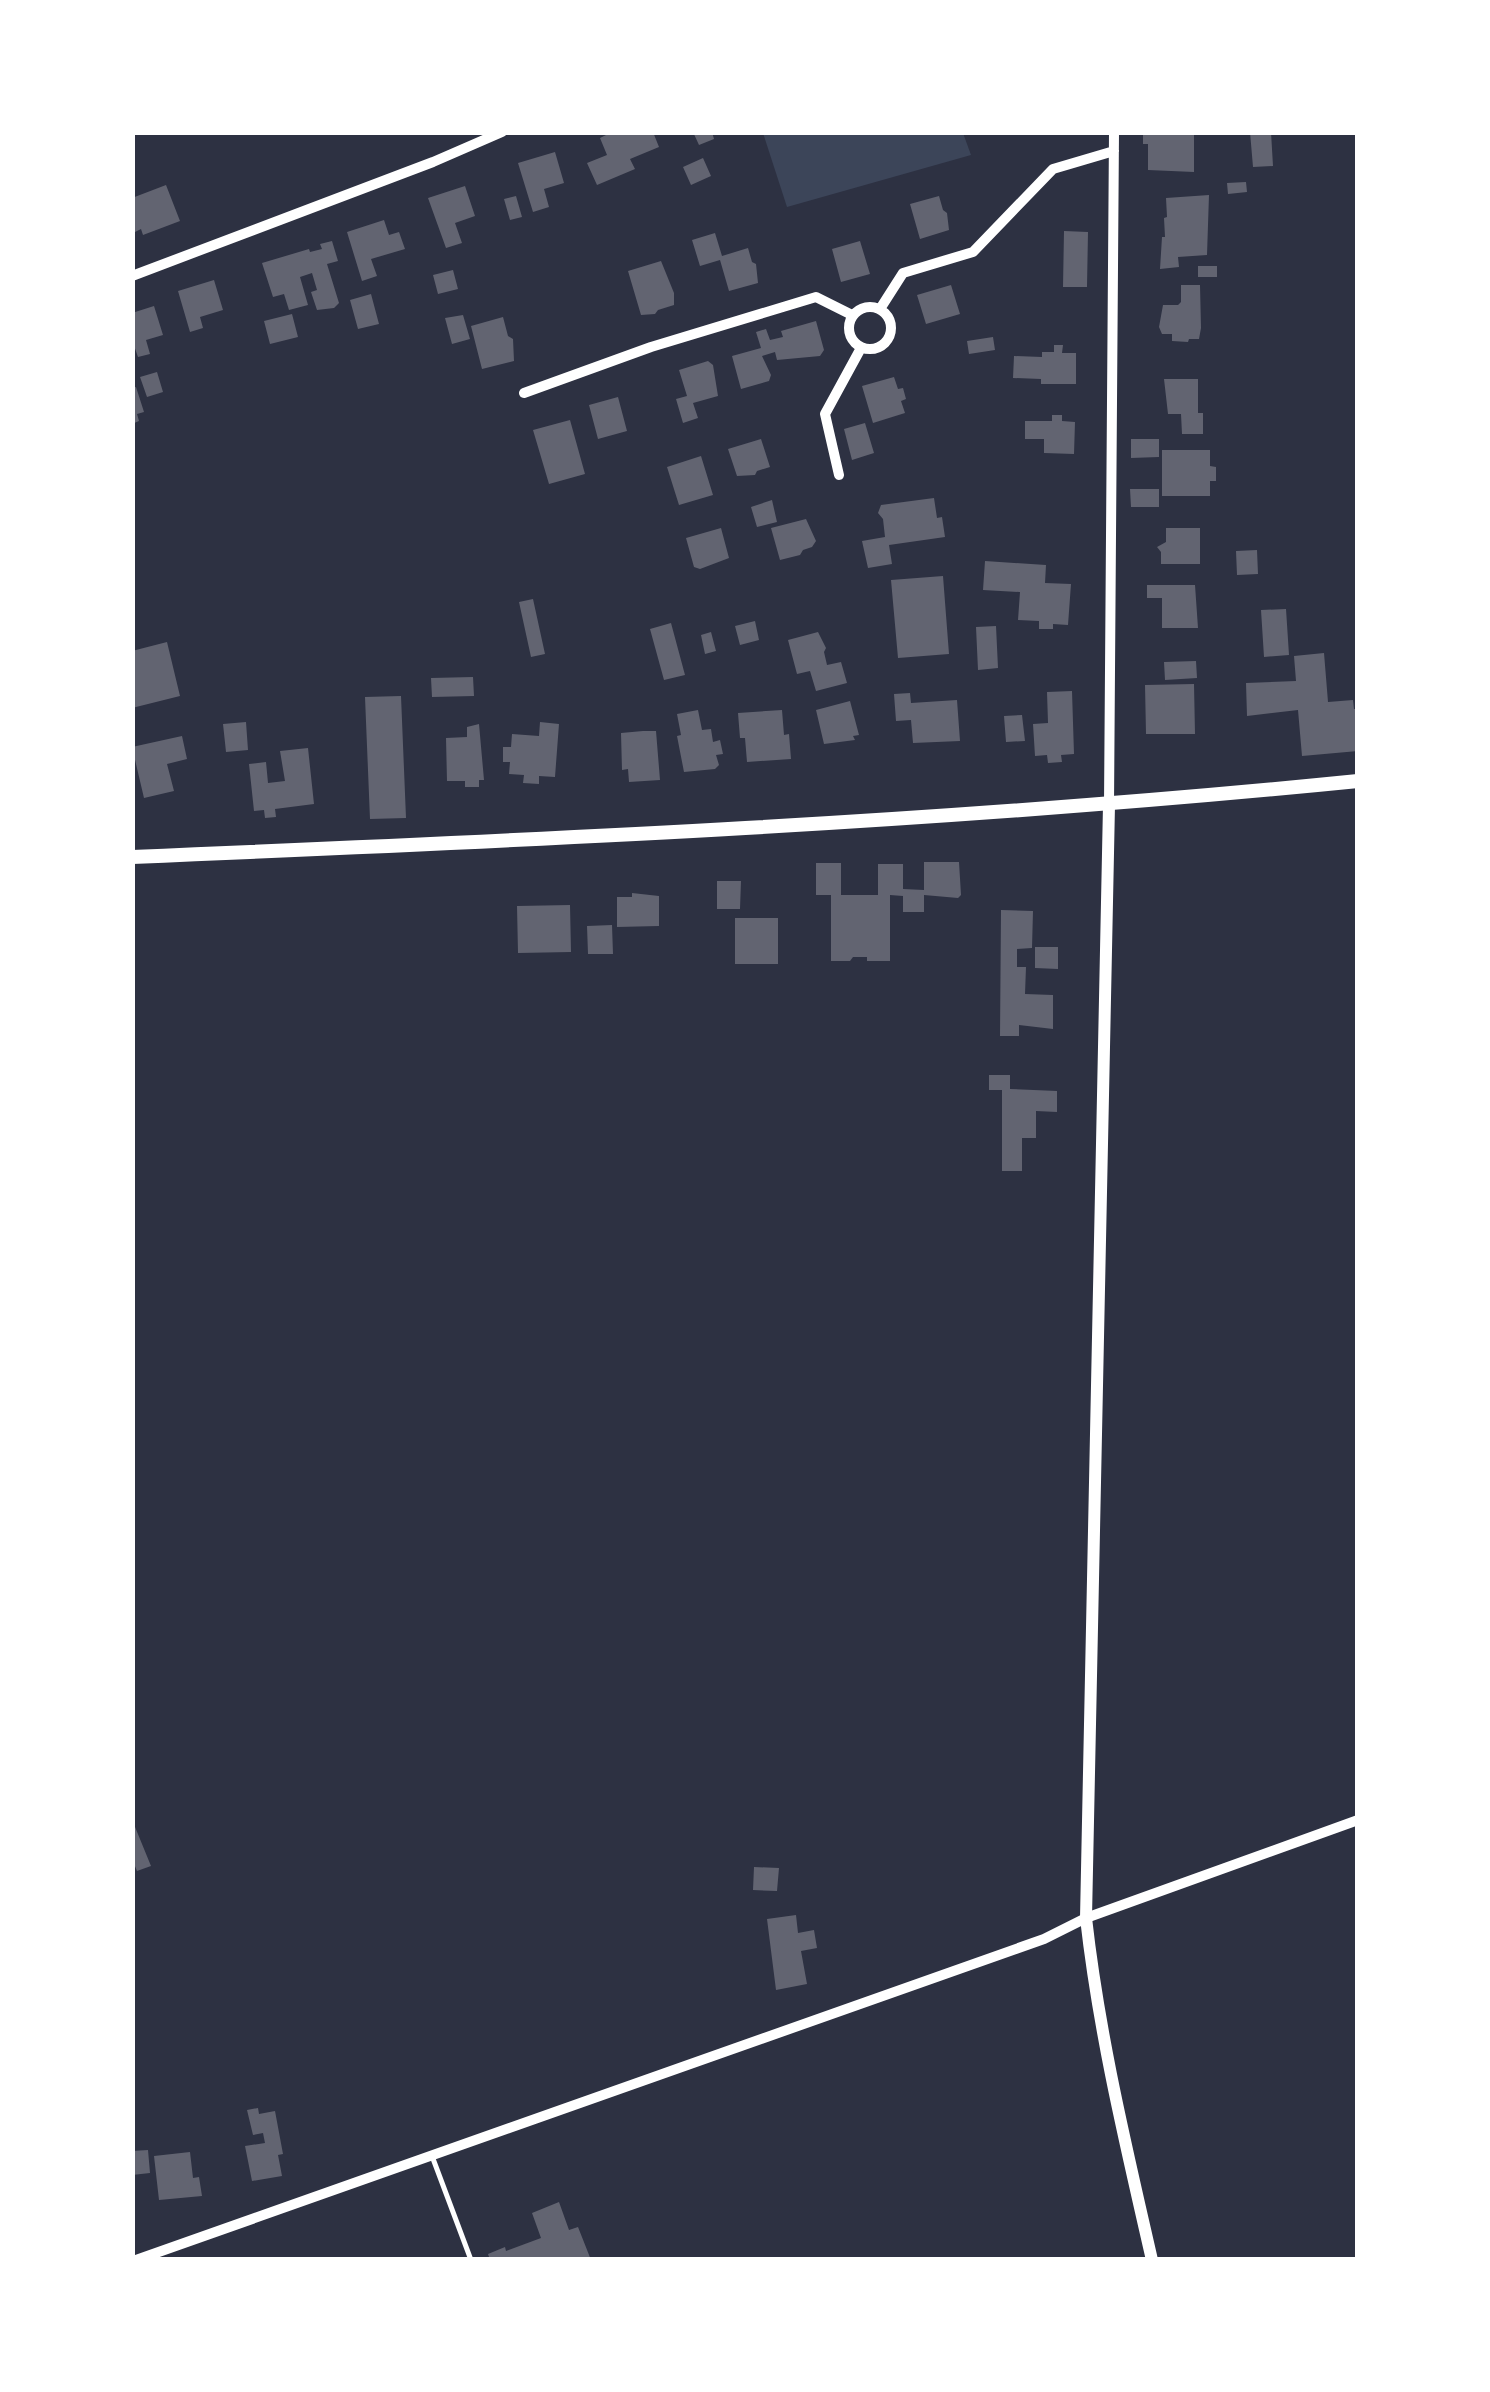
<svg xmlns="http://www.w3.org/2000/svg" width="1490" height="2392" font-family="Helvetica,sans-serif">
<style>
.green{fill:#3c4559}
.building{fill:#626471}
.lines{fill:none;stroke-linecap:round;stroke-linejoin:round}
.service{stroke:#fff;stroke-width:5}
.minor{stroke:#fff;stroke-width:10}
.tertiary{stroke:#fff;stroke-width:12}
.secondary{stroke:#fff;stroke-width:14}
</style>
<rect width="100%" height="100%" fill="#2d3142"/>
<path class="green" d="M 763,133 L 963,133 L 971,155 L 787,207 Z"/>
<path class="building" d="M 612,132 L 653,132 L 659,147 L 630,159 L 635,169 L 597,185 L 587,163 L 607,155 L 600,138 Z
M 693,132 L 712,132 L 714,139 L 699,145 Z
M 1194,132 L 1194,172 L 1148,170 L 1148,144 L 1143,144 L 1143,133 Z
M 1250,132 L 1271,132 L 1273,166 L 1253,167 Z
M 555,152 L 564,183 L 544,189 L 549,207 L 533,212 L 518,163 Z
M 703,158 L 711,176 L 691,185 L 683,167 Z
M 1246,182 L 1247,192 L 1228,194 L 1227,183 Z
M 166,185 L 180,221 L 143,235 L 141,229 L 135,232 L 132,198 Z
M 465,186 L 475,216 L 455,223 L 462,243 L 446,248 L 428,198 Z
M 1209,195 L 1207,255 L 1178,257 L 1179,267 L 1160,269 L 1162,237 L 1165,237 L 1164,218 L 1167,217 L 1166,198 Z
M 516,196 L 522,217 L 510,220 L 504,199 Z
M 939,196 L 943,210 L 947,213 L 949,230 L 920,239 L 910,204 Z
M 384,220 L 389,235 L 399,232 L 405,249 L 371,259 L 377,276 L 362,281 L 347,232 Z
M 1064,231 L 1088,232 L 1087,287 L 1063,287 Z
M 715,233 L 722,256 L 748,248 L 752,262 L 756,264 L 758,283 L 729,291 L 720,260 L 700,266 L 692,240 Z
M 332,241 L 338,261 L 327,264 L 339,303 L 334,308 L 317,310 L 311,292 L 317,290 L 312,273 L 300,277 L 308,305 L 289,310 L 284,294 L 273,297 L 262,263 L 309,249 L 310,252 L 322,249 L 320,244 Z
M 860,241 L 870,274 L 841,282 L 832,249 Z
M 661,261 L 674,293 L 674,305 L 658,310 L 655,314 L 641,315 L 628,271 Z
M 1198,266 L 1217,266 L 1217,277 L 1198,277 Z
M 453,270 L 458,289 L 438,294 L 433,275 Z
M 214,280 L 223,310 L 200,317 L 203,328 L 190,332 L 178,291 Z
M 951,285 L 960,314 L 926,324 L 917,295 Z
M 1181,285 L 1200,285 L 1201,328 L 1199,339 L 1189,339 L 1188,342 L 1172,341 L 1172,334 L 1162,334 L 1159,327 L 1163,305 L 1178,305 L 1181,302 Z
M 371,294 L 379,324 L 358,329 L 350,300 Z
M 154,306 L 163,335 L 146,340 L 150,354 L 138,357 L 132,340 L 132,313 Z
M 292,314 L 298,337 L 270,344 L 264,321 Z
M 463,315 L 470,339 L 452,344 L 445,318 Z
M 503,317 L 508,336 L 513,339 L 514,361 L 482,369 L 471,326 Z
M 816,321 L 824,350 L 820,356 L 777,360 L 775,352 L 762,356 L 771,375 L 769,381 L 741,389 L 732,356 L 761,348 L 756,332 L 766,329 L 770,340 L 783,337 L 781,331 Z
M 993,337 L 995,350 L 969,354 L 967,341 Z
M 1054,345 L 1063,345 L 1062,353 L 1076,353 L 1076,384 L 1041,384 L 1041,379 L 1013,378 L 1014,356 L 1042,357 L 1042,352 L 1054,352 Z
M 708,361 L 713,365 L 718,396 L 693,403 L 698,418 L 683,423 L 676,399 L 687,396 L 679,370 Z
M 157,372 L 163,392 L 147,397 L 140,377 Z
M 894,377 L 898,389 L 903,388 L 906,399 L 901,401 L 905,413 L 873,423 L 862,386 Z
M 1164,379 L 1198,379 L 1198,413 L 1203,413 L 1203,434 L 1182,434 L 1181,414 L 1168,414 Z
M 136,387 L 144,412 L 137,414 L 139,421 L 132,424 L 132,388 Z
M 618,397 L 627,431 L 598,439 L 589,405 Z
M 1052,415 L 1062,415 L 1062,421 L 1075,422 L 1074,454 L 1044,453 L 1044,439 L 1025,439 L 1025,421 L 1052,421 Z
M 570,420 L 585,474 L 549,484 L 533,430 Z
M 865,423 L 874,453 L 852,460 L 844,429 Z
M 761,439 L 770,467 L 757,471 L 755,475 L 737,476 L 728,449 Z
M 1131,439 L 1159,439 L 1159,457 L 1131,458 Z
M 1162,450 L 1210,450 L 1210,466 L 1216,467 L 1216,481 L 1210,481 L 1210,496 L 1162,496 Z
M 701,456 L 713,495 L 679,505 L 667,467 Z
M 1130,489 L 1159,489 L 1159,507 L 1131,507 Z
M 934,498 L 937,518 L 942,517 L 945,537 L 889,545 L 892,564 L 868,568 L 862,541 L 885,537 L 883,519 L 878,513 L 881,505 Z
M 772,500 L 777,522 L 757,527 L 751,507 Z
M 806,519 L 816,541 L 812,547 L 803,550 L 800,555 L 780,560 L 771,528 Z
M 721,528 L 729,558 L 700,569 L 694,567 L 686,538 Z
M 1166,528 L 1200,528 L 1200,564 L 1161,564 L 1161,552 L 1157,547 L 1166,542 Z
M 1257,550 L 1258,574 L 1237,575 L 1236,551 Z
M 985,561 L 1046,565 L 1045,583 L 1071,584 L 1068,625 L 1053,624 L 1053,629 L 1039,629 L 1039,621 L 1018,620 L 1020,592 L 983,590 Z
M 943,576 L 949,654 L 898,658 L 891,580 Z
M 1147,585 L 1195,585 L 1198,628 L 1162,628 L 1162,598 L 1147,598 Z
M 533,599 L 545,654 L 531,657 L 519,602 Z
M 1286,609 L 1289,655 L 1264,657 L 1261,610 Z
M 755,621 L 759,640 L 740,645 L 735,626 Z
M 671,623 L 685,675 L 664,680 L 650,629 Z
M 996,626 L 998,668 L 978,670 L 976,627 Z
M 711,632 L 716,651 L 705,654 L 701,635 Z
M 818,632 L 826,648 L 824,652 L 827,665 L 841,662 L 847,683 L 816,691 L 810,671 L 797,674 L 788,640 Z
M 167,642 L 180,696 L 132,708 L 132,651 Z
M 1324,653 L 1328,702 L 1353,700 L 1354,709 L 1358,709 L 1358,751 L 1302,756 L 1298,710 L 1247,716 L 1246,683 L 1296,681 L 1294,656 Z
M 1196,661 L 1197,678 L 1165,680 L 1164,662 Z
M 473,677 L 474,696 L 432,697 L 431,678 Z
M 1194,684 L 1195,734 L 1146,734 L 1145,685 Z
M 1072,691 L 1074,754 L 1061,755 L 1062,762 L 1048,763 L 1047,755 L 1035,756 L 1033,724 L 1048,723 L 1047,692 Z
M 910,693 L 911,703 L 957,700 L 960,741 L 913,743 L 911,720 L 896,721 L 894,694 Z
M 401,696 L 406,818 L 370,819 L 365,697 Z
M 850,701 L 859,735 L 853,736 L 855,740 L 824,744 L 816,710 Z
M 698,710 L 702,730 L 711,729 L 713,742 L 720,740 L 723,754 L 716,755 L 719,765 L 715,769 L 684,772 L 677,736 L 681,735 L 677,714 Z
M 782,710 L 784,735 L 789,734 L 791,759 L 747,762 L 745,738 L 740,738 L 738,713 Z
M 1022,715 L 1025,741 L 1006,742 L 1004,716 Z
M 246,722 L 248,750 L 226,752 L 223,724 Z
M 540,722 L 559,724 L 555,777 L 539,776 L 539,784 L 523,783 L 524,775 L 509,774 L 510,762 L 503,762 L 503,747 L 511,747 L 512,734 L 539,736 Z
M 479,724 L 484,780 L 479,780 L 479,787 L 465,787 L 465,781 L 447,781 L 446,738 L 467,737 L 467,727 Z
M 643,731 L 656,731 L 660,780 L 629,782 L 628,769 L 622,770 L 621,733 Z
M 182,736 L 187,759 L 167,764 L 174,791 L 144,798 L 132,747 Z
M 308,748 L 314,804 L 275,809 L 276,817 L 265,818 L 264,810 L 254,811 L 249,764 L 266,762 L 268,783 L 285,781 L 280,751 Z
M 924,862 L 959,862 L 961,895 L 958,898 L 924,895 L 924,912 L 903,912 L 903,896 L 890,895 L 890,961 L 867,961 L 867,957 L 853,957 L 850,961 L 831,961 L 831,895 L 816,895 L 816,863 L 841,863 L 841,895 L 878,895 L 878,864 L 903,864 L 903,889 L 924,890 Z
M 717,881 L 741,881 L 740,909 L 717,909 Z
M 632,893 L 659,896 L 659,926 L 617,927 L 617,897 L 632,897 Z
M 570,905 L 571,952 L 518,953 L 517,906 Z
M 1001,910 L 1033,911 L 1032,948 L 1017,949 L 1017,967 L 1026,967 L 1025,994 L 1053,995 L 1053,1029 L 1019,1025 L 1019,1036 L 1000,1036 Z
M 735,918 L 778,918 L 778,964 L 735,964 Z
M 612,925 L 613,954 L 588,954 L 587,926 Z
M 1035,947 L 1058,947 L 1058,969 L 1035,968 Z
M 989,1075 L 1010,1075 L 1010,1089 L 1057,1091 L 1057,1112 L 1036,1111 L 1036,1138 L 1022,1138 L 1022,1171 L 1002,1171 L 1002,1090 L 989,1090 Z
M 133,1822 L 151,1866 L 137,1871 L 132,1859 Z
M 754,1867 L 779,1868 L 777,1891 L 753,1890 Z
M 796,1915 L 798,1933 L 814,1930 L 817,1948 L 801,1951 L 807,1984 L 776,1990 L 767,1919 Z
M 258,2108 L 259,2114 L 275,2111 L 283,2154 L 278,2155 L 282,2176 L 252,2181 L 245,2146 L 265,2143 L 263,2133 L 253,2135 L 247,2110 Z
M 148,2150 L 150,2173 L 132,2175 L 132,2151 Z
M 190,2152 L 193,2178 L 199,2177 L 202,2196 L 159,2200 L 154,2156 Z
M 559,2202 L 569,2230 L 578,2227 L 591,2260 L 490,2260 L 488,2254 L 505,2247 L 506,2251 L 541,2238 L 532,2213 Z"/>
<g class="lines">
<path class="service" d="M 432,2156 L 471,2260"/>
<path class="minor" d="M 132,276 L 433,162 L 502,132
M849 328a21 21 0 1 1 42 0a21 21 0 1 1-42 0Z
M 880,309 L 903,273 L 973,252 L 1053,169 L 1114,151
M 524,393 L 651,347 L 816,297 L 852,315
M 839,475 L 825,414 L 861,348
M 1109,805 L 1114,132
M 136,2260 L 1044,1939 L 1086,1918 L 1358,1820"/>
<path class="tertiary" d="M 1109,805 L 1086,1918 C 1099,2034 1126,2146 1152,2260"/>
<path class="secondary" d="M 132,857 C 541,840 950,822 1358,781"/>
</g>
<rect width="1490" height="2392" fill="none" stroke="#ffffff" stroke-width="270"/>
</svg>
